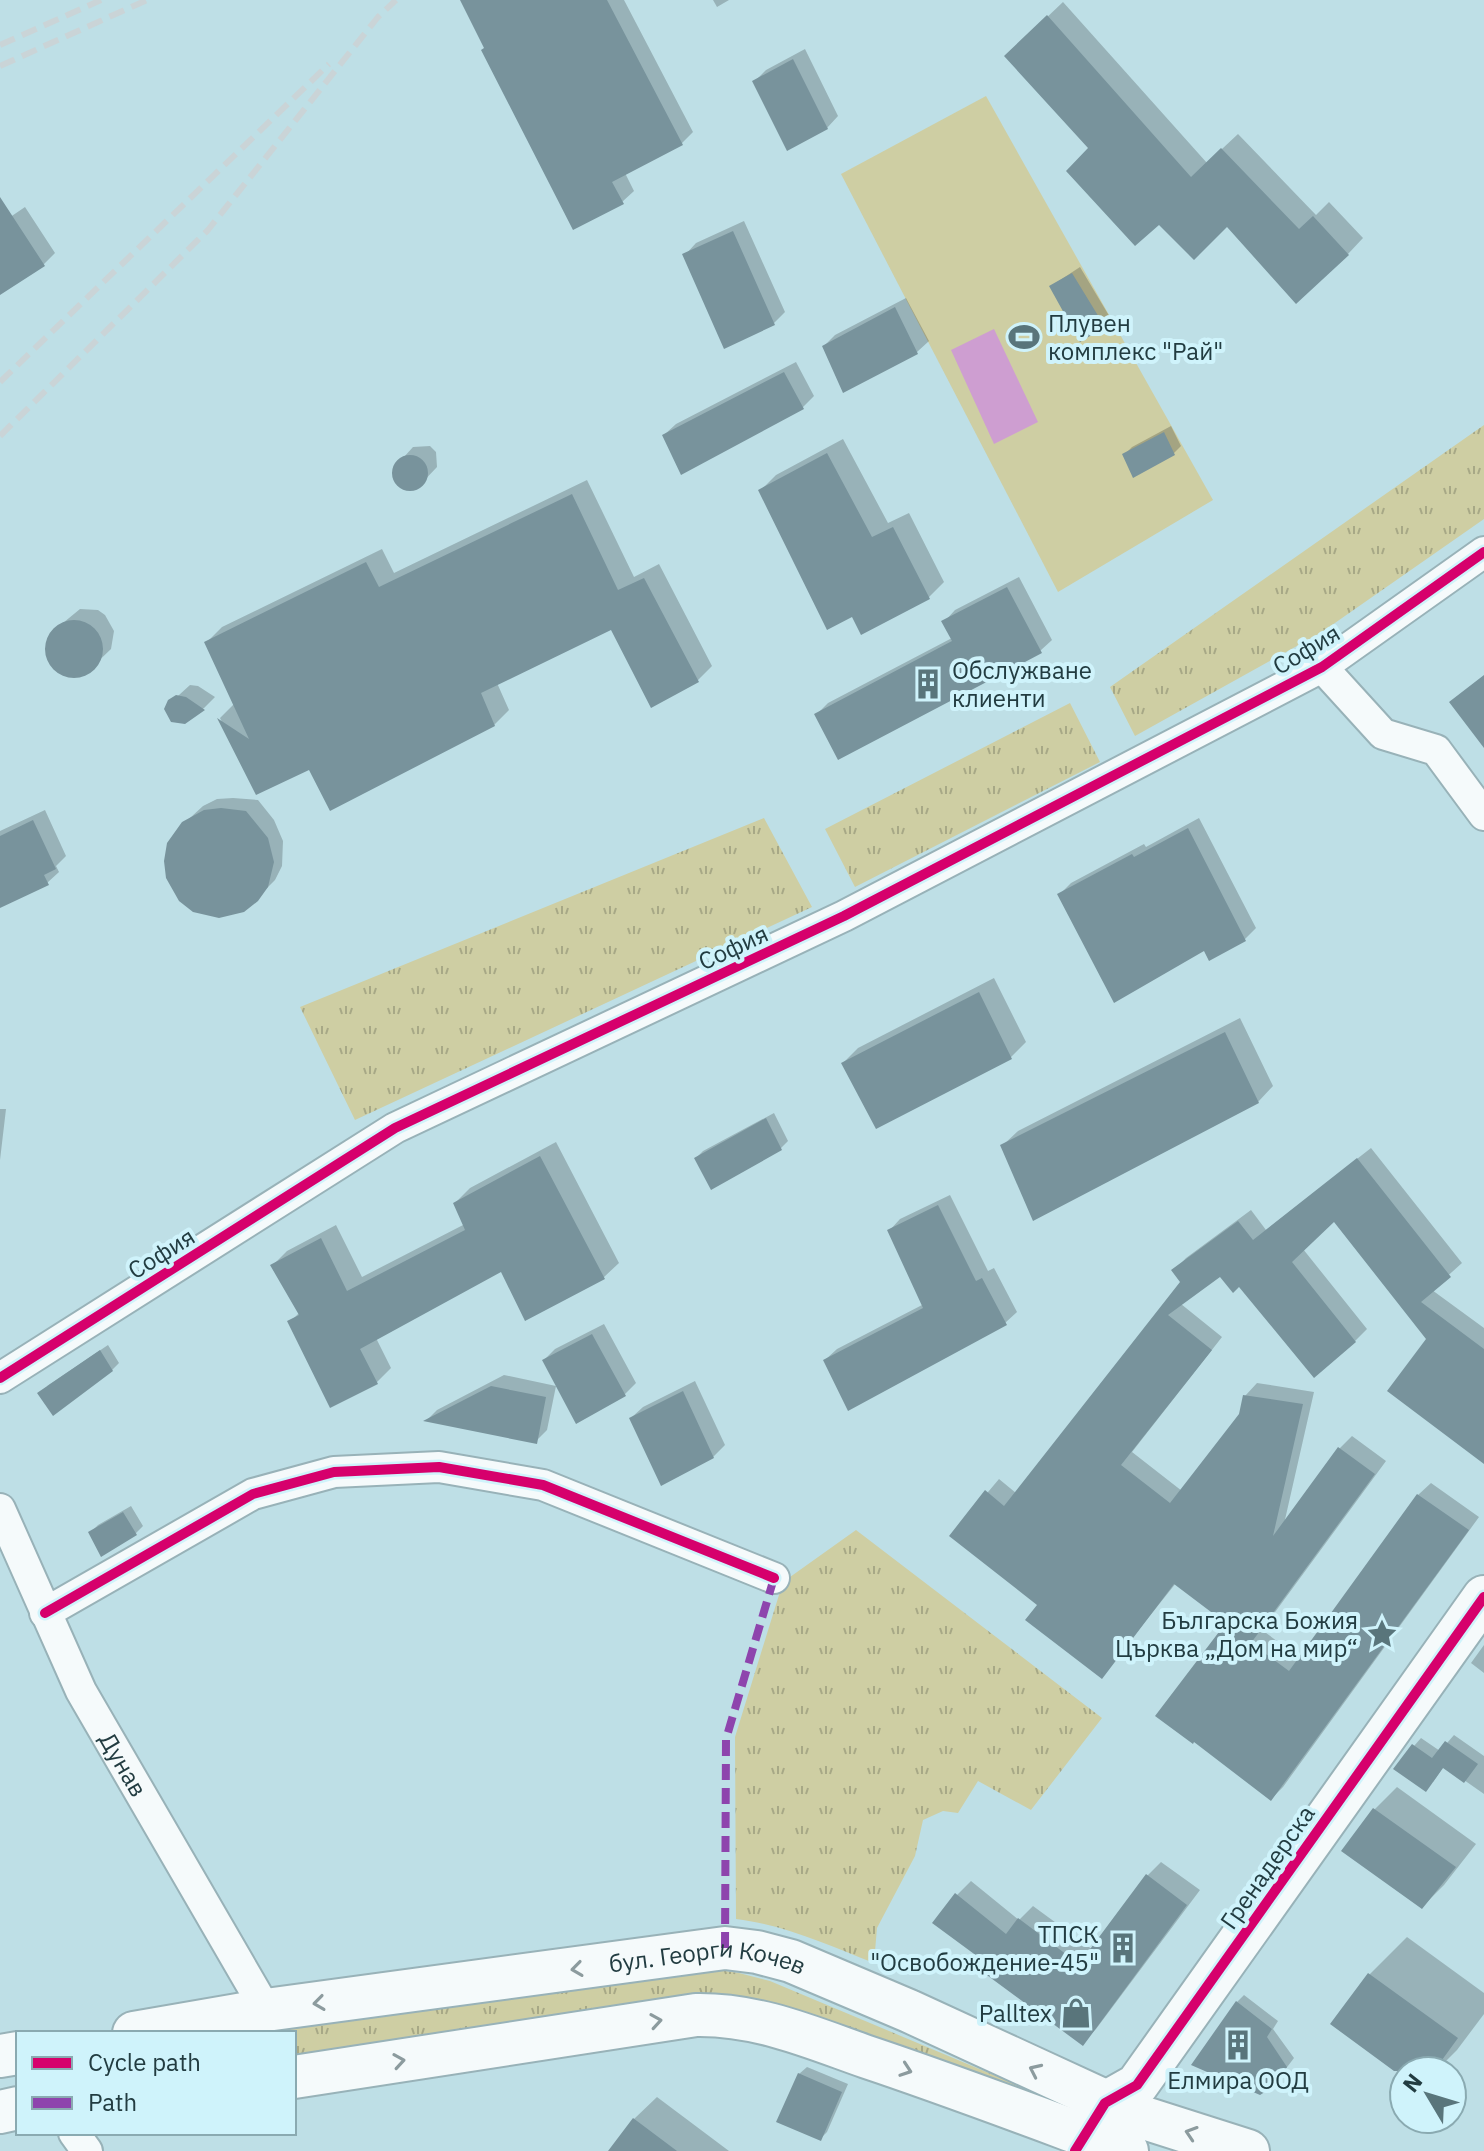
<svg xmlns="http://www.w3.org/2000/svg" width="1484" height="2151" font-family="'IBM Plex Sans',sans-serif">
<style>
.grass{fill:url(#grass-tufts)}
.garden{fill:#cecea3}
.water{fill:#ce9ed1}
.shadow{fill:#0003}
.building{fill:#78939c}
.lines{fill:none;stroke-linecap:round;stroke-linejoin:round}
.street-casing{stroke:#98b2b8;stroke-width:34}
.secondary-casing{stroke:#98b2b8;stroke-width:46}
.street{stroke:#f5fafb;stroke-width:30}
.secondary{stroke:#f5fafb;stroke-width:42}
.rail{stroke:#cad4d7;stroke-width:6;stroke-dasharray:16 8;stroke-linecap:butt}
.quiet{stroke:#8e44ad;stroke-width:8;stroke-dasharray:16 8;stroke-linecap:butt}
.cycleway-casing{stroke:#cff3fb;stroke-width:15}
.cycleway{stroke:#d6006c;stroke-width:10}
.oneway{stroke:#8c9b9e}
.labels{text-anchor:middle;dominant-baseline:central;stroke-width:8;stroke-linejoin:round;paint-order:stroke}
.poi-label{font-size:24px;fill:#223c41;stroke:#cff3fb;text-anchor:end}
.street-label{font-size:24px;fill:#223c41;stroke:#cff3fb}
</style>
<defs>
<pattern id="grass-tufts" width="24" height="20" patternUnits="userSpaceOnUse" patternTransform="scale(2)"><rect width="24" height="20" fill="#cecea3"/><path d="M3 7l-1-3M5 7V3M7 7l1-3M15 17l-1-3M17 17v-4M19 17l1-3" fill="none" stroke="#a7a886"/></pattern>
</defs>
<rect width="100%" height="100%" fill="#bedfe6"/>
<path class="grass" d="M 1484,425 L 1484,519 L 1322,632 L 1135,736 L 1110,687 Z
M 1070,703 L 1100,762 L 855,887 L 825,829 Z
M 764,818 L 812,907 L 355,1120 L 300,1007 Z
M 856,1530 L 1102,1718 L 1031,1810 L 978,1781 L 958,1813 L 943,1811 L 923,1820 L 915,1856 L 877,1928 L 874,1963 C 828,1945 785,1925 736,1919 L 735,1737 L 783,1582 Z
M 713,1969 L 739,1973 L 770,1981 L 1020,2086 L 1009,2093 L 733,2005 L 294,2066 L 294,2033 L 253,2033 Z"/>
<path class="garden" d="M 986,96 L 1213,500 L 1058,592 L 841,174 Z"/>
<path class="water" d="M 994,329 L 1038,422 L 994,444 L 951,350 Z"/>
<path class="shadow" d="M 463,0 L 624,0 L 693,132 L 682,143 L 625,173 L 634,191 L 622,202 L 486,48 Z
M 713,0 L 729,0 L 717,7 Z
M 1063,2 L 1207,163 L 1238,134 L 1316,215 L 1329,202 L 1363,238 L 1348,254 L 1227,224 L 1091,149 L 1022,41 Z
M 805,49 L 838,116 L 827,128 L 754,82 L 766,70 Z
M 25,207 L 55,253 L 44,264 L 0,293 L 0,224 Z
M 744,221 L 785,312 L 774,323 L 685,255 L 696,243 Z
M 1080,267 L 1111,319 L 1104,326 L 1051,286 Z
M 906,298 L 929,341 L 917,352 L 824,346 L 835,335 Z
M 796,362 L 814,396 L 803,407 L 664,435 L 676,424 Z
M 1171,426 L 1181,446 L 1174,453 L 1125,454 L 1132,447 Z
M 843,439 L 888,523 L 909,513 L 944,582 L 929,597 L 862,632 L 853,614 L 761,490 L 776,475 Z
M 430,446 L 436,452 L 437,467 L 418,487 L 402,487 L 395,479 L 394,468 L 413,447 Z
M 587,480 L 634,577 L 659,564 L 712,666 L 697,681 L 612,627 L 497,683 L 509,710 L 494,725 L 309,768 L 257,792 L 220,718 L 235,703 L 207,642 L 222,627 L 382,549 L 394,573 Z
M 1019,577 L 1052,640 L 1040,651 L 816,715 L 828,703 L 952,638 L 944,622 L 955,610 Z
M 80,609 L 98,610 L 105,615 L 114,631 L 111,649 L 85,674 L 77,676 L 59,672 L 48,658 L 47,649 L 52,632 Z
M 190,685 L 198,686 L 215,697 L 204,708 L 180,723 L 168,705 Z
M 233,798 L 258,800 L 274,820 L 283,841 L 282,866 L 275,880 L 263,892 L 178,829 L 203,806 L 217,799 Z
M 45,810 L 66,856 L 56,866 L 59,872 L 47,883 L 0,906 L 0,831 Z
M 1199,818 L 1256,928 L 1245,939 L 1205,948 L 1060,894 L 1071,883 L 1144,844 L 1146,847 Z
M 994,978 L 1026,1042 L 1011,1057 L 843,1063 L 858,1048 Z
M 1240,1018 L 1273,1086 L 1258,1102 L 1002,1146 L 1018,1131 Z
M 0,1109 L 6,1109 L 0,1160 Z
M 774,1113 L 788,1141 L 781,1148 L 696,1158 L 703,1151 Z
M 556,1142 L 619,1263 L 604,1277 L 502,1269 L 376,1338 L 391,1368 L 376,1383 L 290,1322 L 300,1312 L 272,1266 L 287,1251 L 336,1225 L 362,1277 L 465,1224 L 455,1203 L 470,1188 Z
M 1371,1148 L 1462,1263 L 1432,1290 L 1484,1328 L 1484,1461 L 1428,1339 L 1334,1219 L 1303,1249 L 1367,1329 L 1355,1341 L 1220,1274 L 1181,1304 L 1222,1337 L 1132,1452 L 1182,1491 L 1241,1415 L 1245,1396 L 1257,1383 L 1314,1392 L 1284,1524 L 1340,1448 L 1352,1436 L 1386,1461 L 1262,1630 L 1300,1658 L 1418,1495 L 1431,1483 L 1479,1517 L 1283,1787 L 1271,1799 L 1228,1624 L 1176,1583 L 1101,1677 L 1040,1605 L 951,1536 L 999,1479 L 1016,1493 L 1182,1282 L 1174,1271 L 1186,1258 L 1251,1210 L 1266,1230 Z
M 950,1195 L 988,1271 L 994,1268 L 1017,1312 L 1005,1323 L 825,1360 L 837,1349 L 924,1304 L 889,1231 L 900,1219 Z
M 604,1324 L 636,1383 L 625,1394 L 544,1360 L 555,1349 Z
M 108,1345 L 119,1363 L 112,1370 L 47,1386 Z
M 504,1375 L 556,1386 L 547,1430 L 536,1441 L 427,1420 L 437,1410 Z
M 695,1381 L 725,1445 L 713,1457 L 631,1418 L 643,1407 Z
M 131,1506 L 143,1526 L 136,1533 L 91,1532 L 98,1525 Z
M 1484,1645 L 1484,1673 L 1471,1663 Z
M 1454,1735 L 1484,1756 L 1484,1794 L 1444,1766 L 1433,1782 L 1414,1746 L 1421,1738 L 1440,1751 Z
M 1397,1787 L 1476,1844 L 1444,1885 L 1422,1907 L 1343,1850 L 1375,1809 Z
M 1161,1862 L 1200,1890 L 1096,2029 L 1082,2043 L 988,1961 L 957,1895 L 971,1881 L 1019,1920 L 1033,1906 L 1093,1950 L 1147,1876 Z
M 1407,1937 L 1484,1993 L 1484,2014 L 1457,2050 L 1436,2071 L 1404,2071 L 1404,2076 L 1333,2024 L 1370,1974 Z
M 1244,1995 L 1278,2021 L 1273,2029 L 1294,2058 L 1275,2083 L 1237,2002 Z
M 807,2067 L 848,2084 L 827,2132 L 820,2139 L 799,2074 Z
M 657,2097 L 729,2151 L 611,2151 L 634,2119 Z"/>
<path class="building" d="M 460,0 L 607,0 L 683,145 L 612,182 L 624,204 L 573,230 L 481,50 L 484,48 Z
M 1047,15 L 1191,177 L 1221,148 L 1299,229 L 1313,216 L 1349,255 L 1296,304 L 1227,227 L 1194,260 L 1159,225 L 1135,246 L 1066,171 L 1088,148 L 1004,56 Z
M 793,59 L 828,129 L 787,151 L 752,81 Z
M 0,197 L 45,266 L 0,295 Z
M 733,231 L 775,325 L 724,349 L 682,254 Z
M 1072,273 L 1105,327 L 1080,342 L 1049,286 Z
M 895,307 L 918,354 L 843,393 L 822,346 Z
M 784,372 L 804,409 L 681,475 L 662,435 Z
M 1164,432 L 1175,455 L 1133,478 L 1122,454 Z
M 827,453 L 872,537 L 893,527 L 930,599 L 861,635 L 852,617 L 827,630 L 758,490 Z
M392 473a18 18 0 1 1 36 0a18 18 0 1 1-36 0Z
M 572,494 L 618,590 L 644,578 L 699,682 L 651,708 L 611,630 L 481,693 L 495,726 L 330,811 L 309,770 L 256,795 L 217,718 L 249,739 L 204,642 L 366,562 L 379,587 Z
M 1007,587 L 1042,653 L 838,760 L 814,714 L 952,641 L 941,621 Z
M45 649a29 29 0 1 1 58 0a29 29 0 1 1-58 0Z
M 1484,675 L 1484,748 L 1449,702 Z
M 176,695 L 186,697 L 205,710 L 185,724 L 171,722 L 164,709 L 168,700 Z
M 221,808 L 246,811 L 268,838 L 274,862 L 268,887 L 258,901 L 244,912 L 219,918 L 193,912 L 179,901 L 166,878 L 164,861 L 167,843 L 182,822 L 204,810 Z
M 33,820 L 56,869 L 44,875 L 49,885 L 0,908 L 0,836 Z
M 1188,828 L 1246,941 L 1209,961 L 1204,951 L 1114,1003 L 1057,894 L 1132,854 L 1134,857 Z
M 979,992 L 1012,1059 L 876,1129 L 841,1063 Z
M 1225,1032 L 1259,1103 L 1033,1221 L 1000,1145 Z
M 766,1118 L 782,1150 L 711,1190 L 694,1158 Z
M 540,1156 L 605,1279 L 525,1321 L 501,1272 L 360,1349 L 378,1384 L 330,1408 L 287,1321 L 299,1315 L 270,1265 L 321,1238 L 347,1291 L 465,1230 L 453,1203 Z
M 1357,1158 L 1451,1277 L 1421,1302 L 1484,1349 L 1484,1464 L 1387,1391 L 1426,1339 L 1334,1222 L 1292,1262 L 1356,1342 L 1314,1378 L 1239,1287 L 1233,1293 L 1220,1277 L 1168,1315 L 1212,1350 L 1121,1465 L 1170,1503 L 1239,1414 L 1243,1395 L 1303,1404 L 1273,1536 L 1338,1447 L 1375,1474 L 1251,1643 L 1289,1671 L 1417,1494 L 1469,1530 L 1271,1801 L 1194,1742 L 1193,1744 L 1155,1716 L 1225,1624 L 1215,1615 L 1174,1584 L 1102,1679 L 1025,1620 L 1037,1605 L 949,1536 L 985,1490 L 1004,1506 L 1180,1282 L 1171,1270 L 1238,1221 L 1253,1240 Z
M 938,1205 L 976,1281 L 982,1278 L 1007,1325 L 848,1411 L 823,1360 L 923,1308 L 887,1230 Z
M 592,1334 L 626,1396 L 576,1424 L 542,1360 Z
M 100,1350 L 113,1371 L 53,1416 L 37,1393 Z
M 491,1386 L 546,1397 L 537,1444 L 423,1421 Z
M 683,1391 L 714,1458 L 661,1486 L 629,1418 Z
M 123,1512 L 137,1535 L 101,1557 L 88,1532 Z
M 1445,1741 L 1478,1764 L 1464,1783 L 1443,1768 L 1426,1792 L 1393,1769 L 1412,1744 L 1432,1758 Z
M 1373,1808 L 1456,1867 L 1422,1909 L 1341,1851 Z
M 1146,1874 L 1187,1905 L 1083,2046 L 980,1970 L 985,1962 L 932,1923 L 955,1893 L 1006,1934 L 1018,1918 L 1079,1964 Z
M 1368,1973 L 1458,2038 L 1434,2071 L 1394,2071 L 1330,2024 Z
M 1236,2001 L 1272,2029 L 1267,2037 L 1287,2067 L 1276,2085 L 1260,2095 L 1191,2065 Z
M 798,2073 L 842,2092 L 821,2141 L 776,2122 Z
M 633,2118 L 677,2151 L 608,2151 Z"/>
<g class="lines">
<g class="street-casing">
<g id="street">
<path d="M 1322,667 L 1383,734 L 1436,750 L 1484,815"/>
<path d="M 0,1378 L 395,1128 L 844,916 L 1322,667 L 1484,552"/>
<path id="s1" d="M 0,1509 L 81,1691 L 266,2010"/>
<path d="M 45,1613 L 253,1494 L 334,1472 L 439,1467 L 543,1485 L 774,1578"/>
<path d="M 74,2133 L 87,2151"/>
</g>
</g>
<g class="secondary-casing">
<g id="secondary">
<path id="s2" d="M 134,2033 L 266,2010 L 725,1948 L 757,1952 L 791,1961 L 909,2011 L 1135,2115 L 1248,2151"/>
<path d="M 0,2056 L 18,2053"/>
<path d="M 294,2077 L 696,2015 C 758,2014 810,2037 867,2057 C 954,2086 1040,2119 1127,2151"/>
<path d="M 0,2112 L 18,2108"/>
<path d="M 1095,2119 L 1105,2103 L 1137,2085 L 1484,1597"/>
</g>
</g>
<use href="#street" class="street"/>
<use href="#secondary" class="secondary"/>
<path class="rail" d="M 0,45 L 101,0
M 0,66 L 147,0
M 0,382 L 329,64
M 0,436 L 208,230 L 378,17 L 396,0"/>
<path class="quiet" d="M 725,1948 L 726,1739 L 774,1578"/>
<g class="cycleway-casing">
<path id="cycleway" d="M 0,1378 L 395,1128 L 844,916 L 1322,667 L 1484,552
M 45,1613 L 253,1494 L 334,1472 L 439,1467 L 543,1485 L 774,1578
M 1075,2151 L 1105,2103 L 1137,2085 L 1484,1597"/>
</g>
<use href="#cycleway" class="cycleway"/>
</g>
<defs><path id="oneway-chevron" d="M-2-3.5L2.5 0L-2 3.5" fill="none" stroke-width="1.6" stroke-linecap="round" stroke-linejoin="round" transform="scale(2)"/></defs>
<g class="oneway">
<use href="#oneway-chevron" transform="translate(577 1969) rotate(172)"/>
<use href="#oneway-chevron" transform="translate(319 2003) rotate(172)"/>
<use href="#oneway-chevron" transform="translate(656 2021) rotate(-9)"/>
<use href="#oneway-chevron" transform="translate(399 2061) rotate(-9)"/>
<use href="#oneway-chevron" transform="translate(906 2070) rotate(19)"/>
<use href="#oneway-chevron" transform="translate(1035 2070) rotate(-155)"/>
<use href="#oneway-chevron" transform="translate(1191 2133) rotate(-162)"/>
</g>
<defs>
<g id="stadium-bare" transform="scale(2.4)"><path d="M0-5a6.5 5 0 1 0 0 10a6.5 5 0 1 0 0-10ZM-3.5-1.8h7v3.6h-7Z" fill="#59757b" stroke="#cff3fb" stroke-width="2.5" paint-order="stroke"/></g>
<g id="building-bare" transform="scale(2.4)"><path d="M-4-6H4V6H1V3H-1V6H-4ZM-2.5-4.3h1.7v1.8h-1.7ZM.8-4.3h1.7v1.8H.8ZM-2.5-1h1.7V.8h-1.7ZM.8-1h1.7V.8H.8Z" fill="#59757b" stroke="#cff3fb" stroke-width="2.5" paint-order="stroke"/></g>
<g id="sight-bare" transform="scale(2.4)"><path d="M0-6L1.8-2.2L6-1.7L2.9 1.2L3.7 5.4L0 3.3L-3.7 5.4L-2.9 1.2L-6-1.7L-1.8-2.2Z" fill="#59757b" stroke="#cff3fb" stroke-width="2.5" paint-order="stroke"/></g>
<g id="shop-bare" transform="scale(2.4)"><path d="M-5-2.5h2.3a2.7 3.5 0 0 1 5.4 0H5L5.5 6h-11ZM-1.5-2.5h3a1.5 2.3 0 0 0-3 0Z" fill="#59757b" stroke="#cff3fb" stroke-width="2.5" paint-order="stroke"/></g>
</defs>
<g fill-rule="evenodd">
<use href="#stadium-bare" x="1024" y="337"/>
<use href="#building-bare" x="928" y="684"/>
<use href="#sight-bare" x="1382" y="1634"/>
<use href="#building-bare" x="1123" y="1948"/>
<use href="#shop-bare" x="1076" y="2013"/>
<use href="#building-bare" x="1238" y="2045"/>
</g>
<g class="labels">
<g class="poi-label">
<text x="1048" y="323" text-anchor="start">Плувен<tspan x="1048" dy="28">комплекс "Рай"</tspan></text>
<text x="952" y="670" text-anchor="start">Обслужване<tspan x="952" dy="28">клиенти</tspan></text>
<text x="1358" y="1620">Българска Божия<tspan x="1358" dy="28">Църква „Дом на мир“</tspan></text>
<text x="1099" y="1934">ТПСК<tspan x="1099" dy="28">"Освобождение-45"</tspan></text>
<text x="1052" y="2013">Palltex</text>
<text x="1238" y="2080" text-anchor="middle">Елмира ООД</text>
</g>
<g class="street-label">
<text transform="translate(1306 649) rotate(-31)">София</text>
<text transform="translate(733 947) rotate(-25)">София</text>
<text transform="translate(161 1253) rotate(-32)">София</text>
<text stroke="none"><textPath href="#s1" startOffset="284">Дунав</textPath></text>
<text transform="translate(1267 1867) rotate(-55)">Гренадерска</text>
<text stroke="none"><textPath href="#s2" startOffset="580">бул. Георги Кочев</textPath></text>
</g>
</g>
<rect x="16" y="2031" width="280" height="104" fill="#cff3fb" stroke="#8aaab1" stroke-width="2"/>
<rect x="32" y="2057" width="40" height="12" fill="#d6006c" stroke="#8aaab1" stroke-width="2"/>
<text x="88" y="2071" font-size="24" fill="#223c41">Cycle path</text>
<rect x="32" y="2097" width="40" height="12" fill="#8e44ad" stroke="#8aaab1" stroke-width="2"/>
<text x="88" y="2111" font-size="24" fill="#223c41">Path</text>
<g transform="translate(1428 2095) rotate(308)"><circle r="38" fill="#cff3fb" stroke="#8aaab1" stroke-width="2"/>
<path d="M0-6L14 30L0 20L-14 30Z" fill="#59757b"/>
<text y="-12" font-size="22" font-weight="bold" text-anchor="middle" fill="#223c41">N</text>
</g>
</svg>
